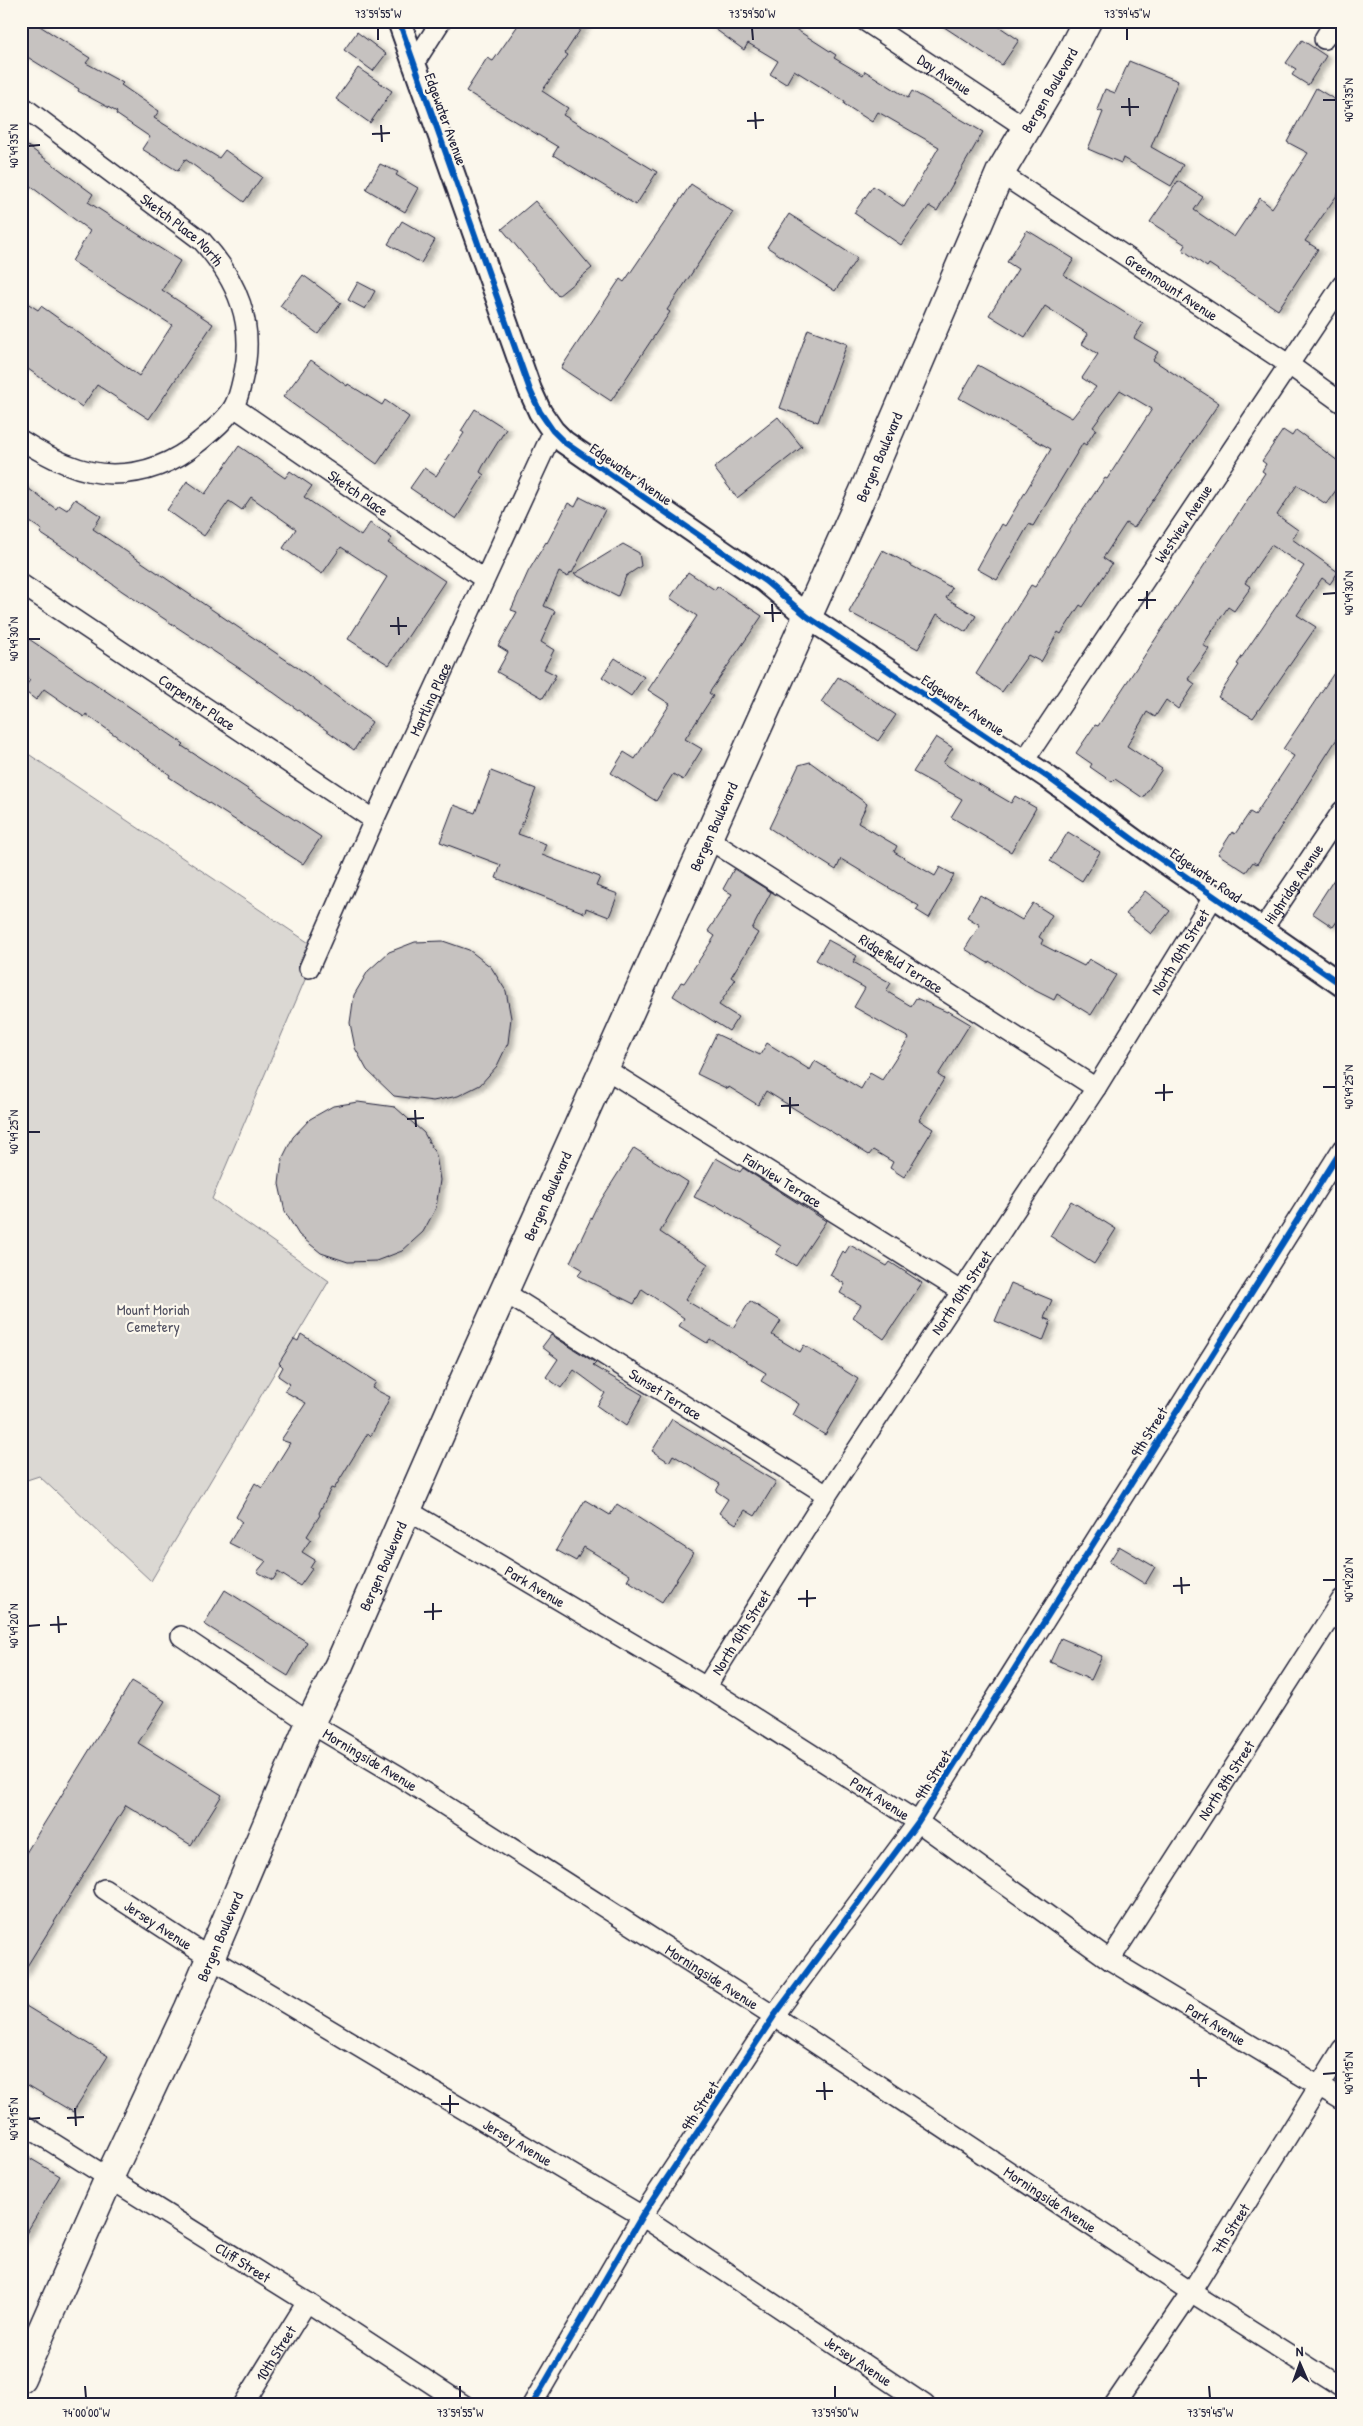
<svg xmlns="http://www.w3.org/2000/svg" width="1363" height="2426" font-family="'Patrick Hand',sans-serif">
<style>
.green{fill:#dbd8d3;stroke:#7e7d87}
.building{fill:#c6c2c0;stroke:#22223b;filter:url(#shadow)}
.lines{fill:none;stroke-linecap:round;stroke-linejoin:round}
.minor-casing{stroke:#22223b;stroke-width:22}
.tertiary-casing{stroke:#22223b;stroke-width:26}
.primary-casing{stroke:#22223b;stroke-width:31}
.minor{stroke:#fbf7ec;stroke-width:19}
.tertiary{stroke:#fbf7ec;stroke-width:22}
.primary{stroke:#fbf7ec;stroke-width:28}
.cycleway-casing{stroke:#fbf7ec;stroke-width:9}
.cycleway{stroke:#0057b8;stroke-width:6}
.ticks{fill:none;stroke:#22223b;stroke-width:2}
.labels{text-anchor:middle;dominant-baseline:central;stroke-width:4.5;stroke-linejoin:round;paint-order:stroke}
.street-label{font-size:15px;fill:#22223b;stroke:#fbf7ec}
.park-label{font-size:15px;fill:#505061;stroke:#fbf7ec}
.neatline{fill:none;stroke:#22223b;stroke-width:2}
.ticks-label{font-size:12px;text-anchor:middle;fill:#22223b}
</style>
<defs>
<filter id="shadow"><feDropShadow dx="5.5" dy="3" stdDeviation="2.5" flood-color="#0004"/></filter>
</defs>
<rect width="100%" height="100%" fill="#fbf7ec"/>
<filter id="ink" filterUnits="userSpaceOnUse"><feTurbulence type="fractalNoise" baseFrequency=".02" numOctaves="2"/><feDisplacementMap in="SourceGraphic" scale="10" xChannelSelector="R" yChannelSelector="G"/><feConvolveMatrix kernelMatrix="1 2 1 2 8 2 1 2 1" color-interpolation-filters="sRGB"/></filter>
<g filter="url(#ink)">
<path class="green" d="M 21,749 L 318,949 L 212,1199 L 329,1281 L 151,1581 L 39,1476 L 21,1482 Z"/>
<path class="building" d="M 21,21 L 32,21 L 90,58 L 86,63 L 123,83 L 121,85 L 159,111 L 154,118 L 219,158 L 225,150 L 262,177 L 244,202 L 185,159 L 178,171 L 142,149 L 150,137 L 116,114 L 117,112 L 78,91 L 79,89 L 21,53 Z
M 521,21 L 586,21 L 565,53 L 568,55 L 542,91 L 568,108 L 563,115 L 657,172 L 636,205 L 553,155 L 558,147 L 466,91 L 487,58 L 493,61 Z
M 704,21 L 783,21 L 836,55 L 834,58 L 863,75 L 865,71 L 908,98 L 912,91 L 983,132 L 937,211 L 929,206 L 901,245 L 854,213 L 873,186 L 904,207 L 939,147 L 878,112 L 872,122 L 844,104 L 845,102 L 794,70 L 786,84 L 770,74 L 778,61 L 748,43 L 744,50 Z
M 935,21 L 991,21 L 1019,40 L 1002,65 Z
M 357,32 L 386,54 L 373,71 L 344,50 Z
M 1302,40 L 1326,56 L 1308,85 L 1292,75 L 1296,69 L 1286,63 Z
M 1129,61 L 1178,81 L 1151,147 L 1183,165 L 1171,186 L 1123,158 L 1121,163 L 1088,149 L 1103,112 L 1097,110 L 1105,89 L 1115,93 Z
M 358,68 L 392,91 L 370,123 L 336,99 Z
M 1316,88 L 1342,104 L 1342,188 L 1305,241 L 1318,249 L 1278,310 L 1209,264 L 1207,267 L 1183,250 L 1186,245 L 1150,222 L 1178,181 L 1203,197 L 1194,210 L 1234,237 L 1260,198 L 1272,208 L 1308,153 L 1287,142 Z
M 21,141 L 93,194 L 88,202 L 180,261 L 162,290 L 213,324 L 149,419 L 97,385 L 82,407 L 21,364 L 21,299 L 38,310 L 41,306 L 139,376 L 172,325 L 72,261 L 90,231 L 21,179 Z
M 380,164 L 398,172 L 396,175 L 418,188 L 405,212 L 366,189 Z
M 691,184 L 733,212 L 667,310 L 670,312 L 611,401 L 561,368 L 620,279 L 624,282 Z
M 535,201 L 592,268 L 558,296 L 502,229 Z
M 789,214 L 857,258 L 835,291 L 767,247 Z
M 402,221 L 435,240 L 421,263 L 388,244 Z
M 1027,230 L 1074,259 L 1064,275 L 1143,324 L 1134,338 L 1158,352 L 1153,360 L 1219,403 L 1134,528 L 1126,523 L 1103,558 L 1112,564 L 1083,607 L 1080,605 L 1061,634 L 1058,632 L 1041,662 L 1028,655 L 1002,692 L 976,674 L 1031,585 L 1035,587 L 1075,522 L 1105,478 L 1107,479 L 1152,409 L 1120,390 L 1093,427 L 1096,429 L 1086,445 L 1083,443 L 1033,526 L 1029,524 L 997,580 L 977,569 L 1002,524 L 1005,526 L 1051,449 L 959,398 L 978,365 L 1072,418 L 1096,387 L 1082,378 L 1098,354 L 1082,344 L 1088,334 L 1045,306 L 1025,337 L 989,315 L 1018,269 L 1007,262 Z
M 303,275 L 341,303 L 318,334 L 280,306 Z
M 358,282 L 375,291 L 365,309 L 348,300 Z
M 808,329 L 847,344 L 818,422 L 780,408 Z
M 311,360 L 347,386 L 348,384 L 382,405 L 385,400 L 409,417 L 377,464 L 283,397 Z
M 475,409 L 506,429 L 483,466 L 480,472 L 484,475 L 456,519 L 410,488 L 424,468 L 436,476 L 464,433 L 461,431 Z
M 778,417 L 802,447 L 737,498 L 714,468 Z
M 1283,430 L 1292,436 L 1296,430 L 1342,464 L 1342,482 L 1326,504 L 1297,485 L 1277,515 L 1298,530 L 1292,539 L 1338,572 L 1330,584 L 1322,578 L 1297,615 L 1316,627 L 1253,718 L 1218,697 L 1239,665 L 1237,664 L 1304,566 L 1271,545 L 1245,583 L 1251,587 L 1234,611 L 1228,607 L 1203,645 L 1209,649 L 1188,679 L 1195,684 L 1178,709 L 1166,700 L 1155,717 L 1147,712 L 1127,746 L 1162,769 L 1143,798 L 1115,779 L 1112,782 L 1090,767 L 1092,764 L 1076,753 L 1095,725 L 1098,726 L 1265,473 L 1262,471 L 1266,464 L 1262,461 Z
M 239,446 L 285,478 L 290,471 L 312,486 L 304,497 L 361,536 L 370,523 L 392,538 L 388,543 L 445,581 L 389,665 L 348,639 L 387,577 L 341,547 L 322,574 L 283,548 L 296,529 L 251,497 L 242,510 L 229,501 L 204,536 L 167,510 L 187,481 L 205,494 Z
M 21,483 L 56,509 L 59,505 L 67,510 L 75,499 L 101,516 L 93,529 L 301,670 L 372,722 L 354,750 L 242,670 L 122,591 L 79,560 L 80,559 L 40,533 L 42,530 L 21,516 Z
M 580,497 L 605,510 L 572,573 L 571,572 L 568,577 L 559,572 L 544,606 L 555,611 L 541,642 L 554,650 L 544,669 L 556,675 L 543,698 L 497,672 L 508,652 L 498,646 L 517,612 L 511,610 L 528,572 L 546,542 L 547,543 L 568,503 L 575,507 Z
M 623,544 L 639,553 L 641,566 L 626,576 L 618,596 L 574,574 Z
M 883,550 L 952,588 L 946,598 L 976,616 L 966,632 L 937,614 L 918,649 L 849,612 Z
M 688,572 L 715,590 L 717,586 L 762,616 L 709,693 L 713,696 L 685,739 L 702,749 L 683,780 L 673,774 L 656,801 L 611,773 L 624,752 L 635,759 L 670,704 L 648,690 L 697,616 L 670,598 Z
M 29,639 L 184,744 L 182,746 L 321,837 L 303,864 L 169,777 L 170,775 L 86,714 L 84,717 L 44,689 L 36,700 L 23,690 L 30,680 L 21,674 L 21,650 Z
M 615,658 L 644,677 L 631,696 L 602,677 Z
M 1342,661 L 1342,731 L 1257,864 L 1253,862 L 1246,872 L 1218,854 L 1232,832 L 1235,834 L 1250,812 L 1255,815 L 1294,756 L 1283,749 Z
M 838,677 L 896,715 L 878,741 L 821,702 Z
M 936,737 L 953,748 L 943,763 L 1011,803 L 1015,796 L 1036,808 L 1011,852 L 951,817 L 962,799 L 913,772 Z
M 810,762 L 867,804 L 858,823 L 897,846 L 894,852 L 935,876 L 940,867 L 954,875 L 929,918 L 916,910 L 919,906 L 841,859 L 836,870 L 769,828 L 799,765 Z
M 491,771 L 536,789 L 518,834 L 546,844 L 542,855 L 600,877 L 596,886 L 618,894 L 609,917 L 586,908 L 585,913 L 496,878 L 501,865 L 440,842 L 454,805 L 475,813 Z
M 1068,832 L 1100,852 L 1082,881 L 1050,861 Z
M 1342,867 L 1342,914 L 1333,927 L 1312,913 Z
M 734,869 L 771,892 L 752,929 L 758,933 L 731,977 L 735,980 L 719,1005 L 738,1017 L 729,1031 L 673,996 L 681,982 L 684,983 L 715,936 L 708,931 L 732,894 L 723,889 Z
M 1145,891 L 1170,911 L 1151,934 L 1126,914 Z
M 980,895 L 1022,920 L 1033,903 L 1052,915 L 1039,937 L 1043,940 L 1041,944 L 1084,966 L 1089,959 L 1116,975 L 1091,1015 L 1057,994 L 1054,1000 L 1030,988 L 989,961 L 988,963 L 965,949 L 980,925 L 967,917 Z
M 828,940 L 857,956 L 853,962 L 891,983 L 886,991 L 911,1006 L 916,998 L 947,1012 L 948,1011 L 970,1024 L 938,1075 L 944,1079 L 919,1120 L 933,1129 L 904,1177 L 890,1168 L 893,1162 L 873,1150 L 869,1155 L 766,1091 L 758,1105 L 729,1087 L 728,1089 L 697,1074 L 716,1034 L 760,1055 L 767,1043 L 810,1070 L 815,1061 L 861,1089 L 870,1073 L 882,1080 L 909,1038 L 854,1007 L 865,988 L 816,960 Z
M 443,941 L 469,950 L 491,967 L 506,991 L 511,1018 L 508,1043 L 497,1066 L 480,1085 L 458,1096 L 433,1101 L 394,1096 L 367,1070 L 355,1048 L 350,1023 L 354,995 L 368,971 L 389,952 L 415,942 Z
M 358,1102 L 395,1107 L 424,1133 L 436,1155 L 440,1180 L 436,1208 L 423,1232 L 402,1251 L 376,1261 L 348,1262 L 321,1253 L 299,1235 L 285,1212 L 279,1184 L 282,1159 L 293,1137 L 310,1119 L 333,1106 Z
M 634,1148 L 688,1182 L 660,1232 L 708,1264 L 685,1300 L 733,1328 L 750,1301 L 781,1321 L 772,1335 L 800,1352 L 804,1345 L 858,1379 L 825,1435 L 793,1415 L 799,1404 L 761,1381 L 766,1373 L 710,1339 L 707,1343 L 679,1326 L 684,1318 L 642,1289 L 634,1304 L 578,1276 L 582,1269 L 570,1262 L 596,1208 Z
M 716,1158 L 740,1172 L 743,1168 L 826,1221 L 796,1266 L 776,1254 L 781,1246 L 716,1205 L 715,1207 L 694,1197 Z
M 1071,1201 L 1116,1229 L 1094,1264 L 1050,1236 Z
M 850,1245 L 887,1266 L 890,1262 L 922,1283 L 884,1339 L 853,1317 L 861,1305 L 840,1293 L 845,1284 L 830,1275 L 843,1251 L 845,1253 Z
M 1011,1283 L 1052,1300 L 1044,1318 L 1051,1321 L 1043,1341 L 995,1321 Z
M 301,1334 L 376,1382 L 372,1388 L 390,1397 L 371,1436 L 368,1433 L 334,1489 L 331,1488 L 319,1513 L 320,1515 L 307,1536 L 311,1539 L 302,1552 L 315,1560 L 310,1568 L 312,1569 L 300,1586 L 278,1572 L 273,1580 L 257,1572 L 266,1561 L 229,1543 L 242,1522 L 236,1517 L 255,1483 L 262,1488 L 290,1443 L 281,1440 L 306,1403 L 284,1391 L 290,1384 L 278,1376 L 283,1367 L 279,1363 L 294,1339 L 298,1341 Z
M 551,1335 L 596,1363 L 593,1366 L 643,1395 L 626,1426 L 597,1406 L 605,1393 L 574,1370 L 561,1388 L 546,1377 L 558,1359 L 542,1347 Z
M 672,1419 L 776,1482 L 755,1516 L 745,1510 L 736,1524 L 719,1513 L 728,1499 L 716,1491 L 720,1484 L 673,1455 L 669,1462 L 652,1451 Z
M 585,1500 L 610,1515 L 617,1504 L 693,1553 L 662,1602 L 627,1580 L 630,1575 L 584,1547 L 576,1561 L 556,1550 Z
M 1119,1546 L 1155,1567 L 1145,1584 L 1109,1562 Z
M 225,1590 L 307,1642 L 288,1676 L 204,1624 Z
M 1061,1638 L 1102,1656 L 1091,1680 L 1050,1662 Z
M 132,1681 L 165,1701 L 138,1743 L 222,1795 L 191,1845 L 126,1805 L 21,1976 L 21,1861 Z
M 21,2003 L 108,2056 L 73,2112 L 21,2081 Z
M 21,2153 L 60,2176 L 21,2242 Z"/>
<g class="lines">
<g class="minor-casing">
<g id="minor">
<path id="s1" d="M 865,21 L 1026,128"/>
<path d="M 1324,39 L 1335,21"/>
<path d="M 413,65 L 441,21"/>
<path id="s2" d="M 21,105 L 202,241 C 237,280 256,323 243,377 C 241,386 239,397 234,406 C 227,419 212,431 200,441 C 175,462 146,474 113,474 C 80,474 48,457 21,440"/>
<path id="s3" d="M 1000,173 L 1288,364 L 1342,403"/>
<path id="s4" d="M 234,407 L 484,579"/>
<path id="s5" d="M 21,584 L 374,820"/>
<path id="s6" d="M 1024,761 L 1342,285"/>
<path id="s7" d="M 707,838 L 1096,1088"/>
<path id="s8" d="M 1262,930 L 1342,811"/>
<path id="s9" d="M 309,968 L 374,820 L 553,431"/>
<path id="s10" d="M 604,1068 L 962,1292"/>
<path id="s11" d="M 504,1292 L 827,1495"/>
<path id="s12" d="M 407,1510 L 706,1687 L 918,1822 L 1110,1960 L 1342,2100"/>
<path id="s13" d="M 181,1636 L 310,1723 L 399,1776 L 774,2016 L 1191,2292 L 1342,2388"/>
<path id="s14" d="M 706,1687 L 827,1495 L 1096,1088 L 1214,896"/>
<path id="s15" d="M 104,1889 L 210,1958 L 642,2216 L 925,2405"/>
<path id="s16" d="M 1110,1960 L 1342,1599"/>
<path id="s17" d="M 21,2123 L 307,2302 L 464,2405"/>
<path id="s18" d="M 243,2405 L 307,2302"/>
<path d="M 532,2405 L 642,2216 L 774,2016 L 918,1822 L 1342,1149"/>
<path id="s19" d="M 1114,2405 L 1191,2292 L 1342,2049"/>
</g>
</g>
<g class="tertiary-casing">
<path id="tertiary" d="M 399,21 L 530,390 L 540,412 L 553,431 L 564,442 L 765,581 L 808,617 L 1049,778 L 1139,844 L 1342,985"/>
</g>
<g class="primary-casing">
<g id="primary">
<path id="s20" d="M 21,2378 L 109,2178 L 189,2008 L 310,1723 L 339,1665 L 452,1407 L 863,493 L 1000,173 L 1068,58 L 1087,21"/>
</g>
</g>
<use href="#minor" class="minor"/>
<use href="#tertiary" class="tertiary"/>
<use href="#primary" class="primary"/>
<g class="cycleway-casing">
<path id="cycleway" d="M 399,21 L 530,390 L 540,412 L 553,431 L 564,442 L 765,581 L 808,617 L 1049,778 L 1139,844 L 1342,985
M 532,2405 L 642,2216 L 774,2016 L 918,1822 L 1342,1149"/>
</g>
<use href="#cycleway" class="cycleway"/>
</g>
</g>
<path class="ticks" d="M 378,28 L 378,40M 752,28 L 753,40M 1127,28 L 1127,40M 1129,98 L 1130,116M 1323,100 L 1336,100M 1121,107 L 1139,107M 755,112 L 756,129M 747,121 L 764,120M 381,125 L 382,142M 372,134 L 390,133M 28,146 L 40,145M 1147,591 L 1147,609M 1323,594 L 1336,593M 1138,600 L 1156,600M 772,604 L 773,622M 764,613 L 781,613M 398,617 L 399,635M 390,626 L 407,626M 28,639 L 40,639M 1164,1084 L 1164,1101M 1323,1087 L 1336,1087M 1155,1093 L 1173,1092M 790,1097 L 790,1114M 781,1106 L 799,1105M 415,1110 L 416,1127M 407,1119 L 424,1118M 28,1132 L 40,1132M 1181,1577 L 1182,1594M 1323,1580 L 1336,1580M 1173,1586 L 1190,1585M 807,1590 L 807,1607M 798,1599 L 816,1598M 433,1603 L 433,1620M 424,1612 L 442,1611M 58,1616 L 59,1633M 50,1625 L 67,1624M 28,1626 L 40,1625M 1198,2069 L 1199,2087M 1323,2074 L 1336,2073M 1190,2078 L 1207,2078M 824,2082 L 825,2100M 816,2091 L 833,2091M 450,2095 L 450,2113M 441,2104 L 459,2104M 75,2108 L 76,2126M 67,2118 L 84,2117M 28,2119 L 40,2118M 85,2386 L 86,2398M 460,2386 L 460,2398M 835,2386 L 835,2398M 1209,2386 L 1210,2398"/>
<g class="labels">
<g class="street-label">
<text stroke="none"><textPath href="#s1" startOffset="96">Day Avenue</textPath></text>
<text stroke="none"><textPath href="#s20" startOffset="2509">Bergen Boulevard</textPath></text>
<text transform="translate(446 119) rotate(70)">Edgewater Avenue</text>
<text stroke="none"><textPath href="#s2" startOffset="204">Sketch Place North</textPath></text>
<text stroke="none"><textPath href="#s3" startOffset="206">Greenmount Avenue</textPath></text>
<text stroke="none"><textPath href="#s20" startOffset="2104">Bergen Boulevard</textPath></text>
<text transform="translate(631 474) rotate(35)">Edgewater Avenue</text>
<text stroke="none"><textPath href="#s4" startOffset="151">Sketch Place</textPath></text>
<text stroke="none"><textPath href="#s6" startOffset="286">Westview Avenue</textPath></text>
<text stroke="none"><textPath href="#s9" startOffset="295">Martling Place</textPath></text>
<text stroke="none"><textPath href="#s5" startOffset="212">Carpenter Place</textPath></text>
<text transform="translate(963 705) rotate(34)">Edgewater Avenue</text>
<text stroke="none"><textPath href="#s20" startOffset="1699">Bergen Boulevard</textPath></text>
<text transform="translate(1206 875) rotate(35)">Edgewater Road</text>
<text stroke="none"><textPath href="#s8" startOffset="56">Highridge Avenue</textPath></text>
<text stroke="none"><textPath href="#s14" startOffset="875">North 10th Street</textPath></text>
<text stroke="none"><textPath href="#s7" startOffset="231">Ridgefield Terrace</textPath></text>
<text stroke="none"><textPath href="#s10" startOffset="211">Fairview Terrace</textPath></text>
<text stroke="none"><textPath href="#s20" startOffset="1294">Bergen Boulevard</textPath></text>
<text stroke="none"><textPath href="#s14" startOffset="470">North 10th Street</textPath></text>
<text stroke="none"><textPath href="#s11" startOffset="191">Sunset Terrace</textPath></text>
<text transform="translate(1149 1432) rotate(-58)">9th Street</text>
<text stroke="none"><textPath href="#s20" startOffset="889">Bergen Boulevard</textPath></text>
<text stroke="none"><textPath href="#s12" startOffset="149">Park Avenue</textPath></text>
<text stroke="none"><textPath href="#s14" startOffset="65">North 10th Street</textPath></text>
<text stroke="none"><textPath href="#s13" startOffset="226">Morningside Avenue</textPath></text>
<text transform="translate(933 1775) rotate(-58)">9th Street</text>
<text stroke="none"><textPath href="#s16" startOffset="214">North 8th Street</textPath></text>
<text stroke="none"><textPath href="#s12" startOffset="554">Park Avenue</textPath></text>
<text stroke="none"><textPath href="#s15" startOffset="65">Jersey Avenue</textPath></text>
<text stroke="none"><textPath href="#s20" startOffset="484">Bergen Boulevard</textPath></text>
<text stroke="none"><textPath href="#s13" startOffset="631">Morningside Avenue</textPath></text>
<text stroke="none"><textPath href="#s12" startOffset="959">Park Avenue</textPath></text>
<text transform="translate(700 2106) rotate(-57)">9th Street</text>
<text stroke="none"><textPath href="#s15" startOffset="485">Jersey Avenue</textPath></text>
<text stroke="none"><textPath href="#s13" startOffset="1036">Morningside Avenue</textPath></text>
<text stroke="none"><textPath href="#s19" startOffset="211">7th Street</textPath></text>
<text stroke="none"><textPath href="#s17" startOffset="262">Cliff Street</textPath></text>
<text stroke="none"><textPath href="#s18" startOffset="61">10th Street</textPath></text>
<text stroke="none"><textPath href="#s15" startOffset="890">Jersey Avenue</textPath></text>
</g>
<g class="park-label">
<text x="153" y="1309">Mount Moriah<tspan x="153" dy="17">Cemetery</tspan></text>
</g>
</g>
<rect width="1363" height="2426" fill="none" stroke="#fbf7ec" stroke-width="55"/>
<g transform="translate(1300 2364) rotate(358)" stroke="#fbf7ec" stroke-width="4" paint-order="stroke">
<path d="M0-4L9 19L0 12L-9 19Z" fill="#22223b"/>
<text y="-8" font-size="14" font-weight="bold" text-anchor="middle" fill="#22223b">N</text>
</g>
<rect x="28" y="28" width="1308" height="2370" class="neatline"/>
<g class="ticks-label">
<text x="378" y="18">73°59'55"W</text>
<text x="752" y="18">73°59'50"W</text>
<text x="1127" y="18">73°59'45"W</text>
<text transform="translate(1349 100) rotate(-90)" y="4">40°49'35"N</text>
<text transform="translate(14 146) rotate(-90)" y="4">40°49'35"N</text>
<text transform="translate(1349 593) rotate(-90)" y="4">40°49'30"N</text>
<text transform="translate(14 639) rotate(-90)" y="4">40°49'30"N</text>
<text transform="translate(1349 1087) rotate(-90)" y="4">40°49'25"N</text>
<text transform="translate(14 1132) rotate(-90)" y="4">40°49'25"N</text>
<text transform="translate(1349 1580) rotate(-90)" y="4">40°49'20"N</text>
<text transform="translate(14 1626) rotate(-90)" y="4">40°49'20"N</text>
<text transform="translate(1349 2073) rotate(-90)" y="4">40°49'15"N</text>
<text transform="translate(14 2119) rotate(-90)" y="4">40°49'15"N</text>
<text x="86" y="2417">74°00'00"W</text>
<text x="460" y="2417">73°59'55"W</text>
<text x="835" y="2417">73°59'50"W</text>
<text x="1210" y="2417">73°59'45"W</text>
</g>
</svg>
